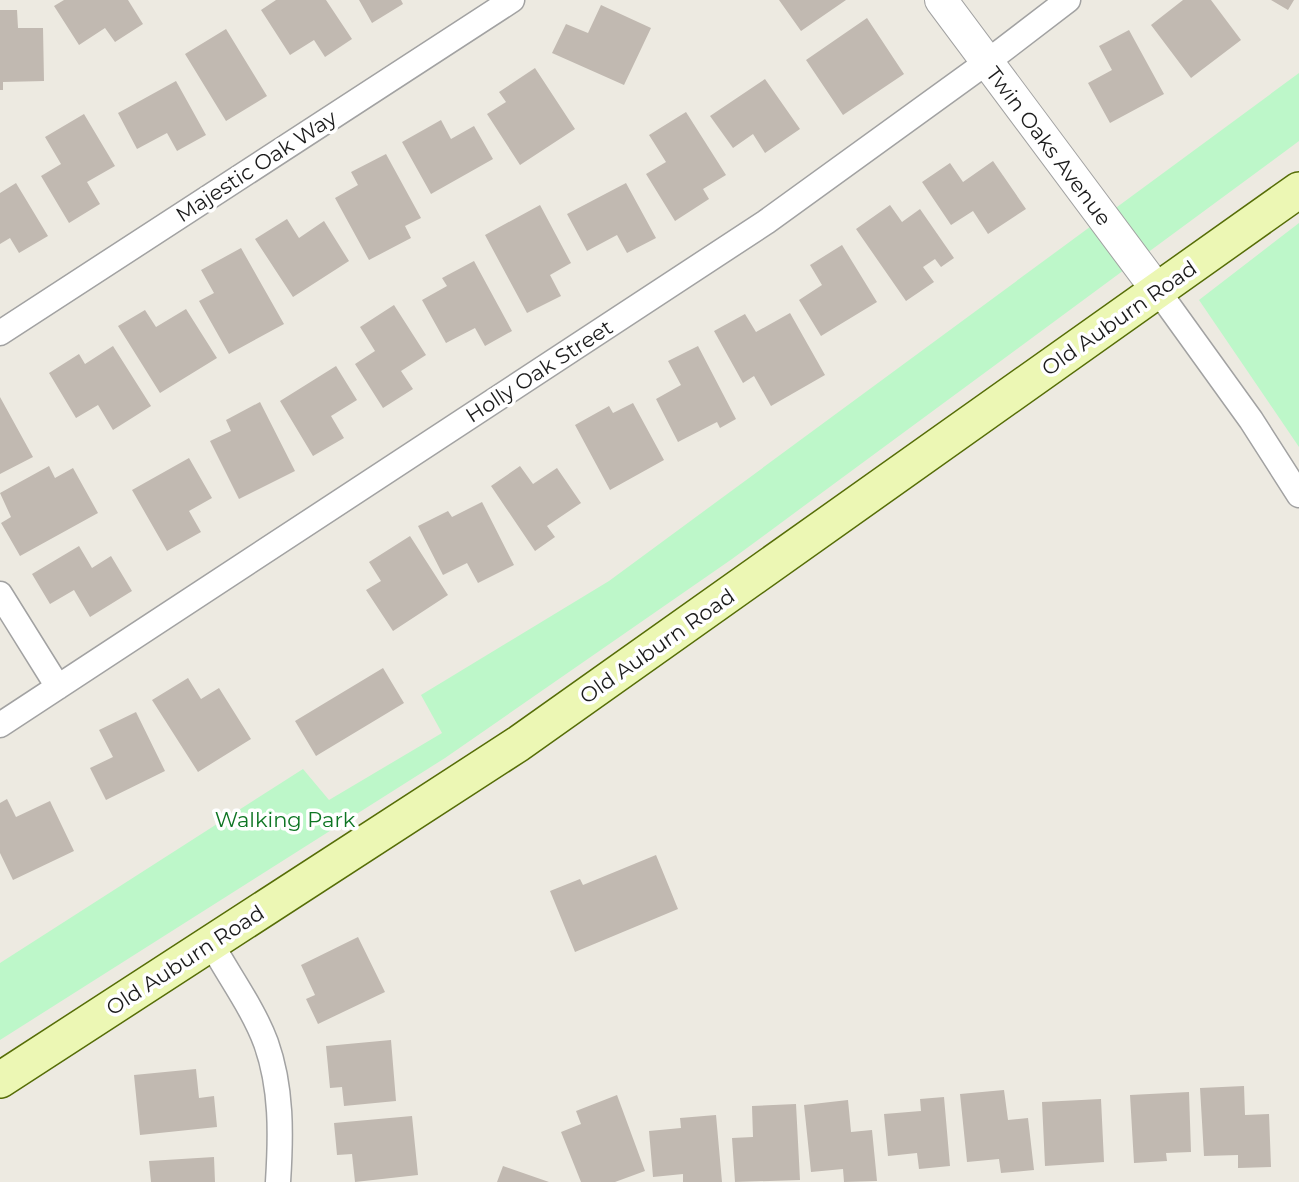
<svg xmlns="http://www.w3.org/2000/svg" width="1299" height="1182" font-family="Montserrat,sans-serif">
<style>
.park{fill:#bdf7c9}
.building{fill:#c1b9b1}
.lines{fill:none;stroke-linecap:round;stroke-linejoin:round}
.minor-casing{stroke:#a2a2a2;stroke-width:27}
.tertiary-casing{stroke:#a2a2a2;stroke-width:34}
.secondary-casing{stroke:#566d07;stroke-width:38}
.minor{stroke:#fff;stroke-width:24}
.tertiary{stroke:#fff;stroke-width:32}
.secondary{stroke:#ecf7b4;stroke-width:35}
.labels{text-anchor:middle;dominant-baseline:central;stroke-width:7;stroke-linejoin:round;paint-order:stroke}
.street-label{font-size:21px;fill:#1b1b1b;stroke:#fff}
.park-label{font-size:21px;fill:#0e7523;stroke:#fff}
</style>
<rect width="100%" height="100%" fill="#edeae1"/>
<path class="park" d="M 1299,73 L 1299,141 L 732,559 L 445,758 L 0,1040 L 0,963 L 303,769 L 329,800 L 442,733 L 421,695 L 609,581 Z
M 1299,223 L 1299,447 L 1199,300 Z"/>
<path class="building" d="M 64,0 L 128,0 L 143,24 L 115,42 L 105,28 L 79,45 L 54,6 Z
M 276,0 L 326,0 L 352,39 L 325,57 L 314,40 L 290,55 L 261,10 Z
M 359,0 L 401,0 L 403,4 L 372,23 Z
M 779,0 L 846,0 L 801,31 Z
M 1183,0 L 1211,0 L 1241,40 L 1191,78 L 1151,25 Z
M 1271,0 L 1294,0 L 1288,10 Z
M 601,5 L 651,28 L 624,85 L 552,53 L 566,24 L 588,33 Z
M 0,10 L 17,10 L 18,28 L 43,28 L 44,81 L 3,82 L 3,90 L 0,90 Z
M 867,18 L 904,74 L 843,115 L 806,60 Z
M 226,29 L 267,96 L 226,121 L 185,54 Z
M 1129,30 L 1164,94 L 1110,123 L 1088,83 L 1112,70 L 1099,46 Z
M 535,68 L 575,129 L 520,165 L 487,114 L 506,102 L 499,92 Z
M 765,79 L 800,129 L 765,153 L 753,134 L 733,148 L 710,116 Z
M 176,81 L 206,135 L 177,151 L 167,133 L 137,149 L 118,113 Z
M 686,112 L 726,175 L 703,189 L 709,199 L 675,221 L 646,174 L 666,162 L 649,135 Z
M 84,114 L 115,166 L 87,182 L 100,204 L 69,223 L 41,176 L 61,164 L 45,137 Z
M 441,120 L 451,139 L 474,126 L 493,159 L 431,194 L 402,142 Z
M 386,154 L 421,218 L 405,226 L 411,238 L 369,260 L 335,198 L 358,185 L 351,172 Z
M 993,161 L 1026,209 L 988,234 L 973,211 L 951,225 L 922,182 L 950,163 L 963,182 Z
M 16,183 L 48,236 L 19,253 L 10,238 L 0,244 L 0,193 Z
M 626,183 L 656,238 L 627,253 L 617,235 L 587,251 L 567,214 Z
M 540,205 L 571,263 L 550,275 L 561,296 L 527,313 L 485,235 Z
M 890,205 L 902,222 L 920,209 L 954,258 L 941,267 L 935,259 L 923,267 L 934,282 L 906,301 L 856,229 Z
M 287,219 L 299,238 L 324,221 L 349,261 L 293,297 L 255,239 Z
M 842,245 L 877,302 L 821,336 L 799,300 L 822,285 L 810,265 Z
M 241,248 L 284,324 L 229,354 L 199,301 L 214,293 L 201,270 Z
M 474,261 L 512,331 L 485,346 L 475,328 L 446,343 L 422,300 L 447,286 L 442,278 Z
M 394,305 L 426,355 L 401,371 L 413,389 L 383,408 L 355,364 L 375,351 L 360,327 Z
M 186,309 L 217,358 L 160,393 L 118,326 L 145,310 L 156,327 Z
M 790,313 L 825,375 L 771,406 L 754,376 L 743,383 L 714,331 L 745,314 L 756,332 Z
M 113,346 L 151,406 L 113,430 L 98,405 L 76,418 L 49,373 L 79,354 L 85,364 Z
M 698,346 L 736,419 L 720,428 L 717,422 L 678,442 L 656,399 L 681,385 L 668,361 Z
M 336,366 L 357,400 L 331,416 L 344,438 L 313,456 L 280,401 Z
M 0,397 L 33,457 L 0,474 Z
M 260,402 L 295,471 L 239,499 L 210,441 L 231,431 L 226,420 Z
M 633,403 L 664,460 L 610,490 L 575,425 L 609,406 L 613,413 Z
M 189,458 L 212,498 L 189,511 L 201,532 L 167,551 L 132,490 Z
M 49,466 L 55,478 L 73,468 L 98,513 L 20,556 L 1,523 L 11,517 L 0,493 Z
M 520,466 L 533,484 L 557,468 L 581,503 L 547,526 L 555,537 L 535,551 L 491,486 Z
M 482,502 L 514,565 L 478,583 L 467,563 L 443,575 L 418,526 L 448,511 L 452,517 Z
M 410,536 L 448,595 L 393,631 L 366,590 L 381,581 L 369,562 Z
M 79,546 L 92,568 L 111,556 L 132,591 L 90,617 L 74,590 L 50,604 L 32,574 Z
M 383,668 L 404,703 L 316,756 L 295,721 Z
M 188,678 L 201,699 L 219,688 L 251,739 L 198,772 L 152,700 Z
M 136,712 L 165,771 L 106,800 L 90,768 L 113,757 L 99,730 Z
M 7,799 L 16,817 L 50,801 L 74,851 L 13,880 L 0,853 L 0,803 Z
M 656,855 L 678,909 L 575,952 L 550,891 L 580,879 L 583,885 Z
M 358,937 L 385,992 L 318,1024 L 306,999 L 315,995 L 301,965 Z
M 391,1040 L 396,1101 L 344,1106 L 342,1087 L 330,1088 L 326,1046 Z
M 196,1069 L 199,1098 L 214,1096 L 217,1127 L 140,1135 L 134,1075 Z
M 1244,1086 L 1245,1115 L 1269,1114 L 1271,1167 L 1238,1168 L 1238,1155 L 1204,1156 L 1200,1088 Z
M 1004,1090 L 1008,1120 L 1028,1118 L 1034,1170 L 1001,1173 L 999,1159 L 967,1162 L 960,1094 Z
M 1189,1092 L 1191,1152 L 1166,1153 L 1167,1161 L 1134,1163 L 1130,1095 Z
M 617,1095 L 645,1171 L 615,1182 L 581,1182 L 561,1132 L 581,1124 L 576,1111 Z
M 944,1097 L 950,1166 L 919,1169 L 917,1153 L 888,1156 L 884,1114 L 921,1111 L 920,1099 Z
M 1101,1099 L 1104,1162 L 1045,1166 L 1042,1102 Z
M 848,1100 L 851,1132 L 872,1130 L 877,1181 L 844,1182 L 843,1169 L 811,1172 L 804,1105 Z
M 796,1104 L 800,1180 L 735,1182 L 732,1138 L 753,1137 L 752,1106 Z
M 716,1115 L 722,1182 L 683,1182 L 683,1174 L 653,1177 L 649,1131 L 681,1128 L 680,1118 Z
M 412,1116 L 418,1175 L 355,1182 L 352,1154 L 337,1155 L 334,1123 Z
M 214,1157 L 215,1182 L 151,1182 L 149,1161 Z
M 503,1166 L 549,1182 L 497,1182 Z"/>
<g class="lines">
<g class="minor-casing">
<path id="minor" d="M 1158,291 L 1251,420 L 1299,495
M 0,333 L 512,0
M 0,594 L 58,687
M 0,725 L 766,222 L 987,62 L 1068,0
M 211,943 C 229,976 253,1008 266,1043 C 282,1088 281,1135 278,1182"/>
</g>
<g class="tertiary-casing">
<path id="tertiary" d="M 941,0 L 1158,291"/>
</g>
<g class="secondary-casing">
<path id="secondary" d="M 0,1080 L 518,744 L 1299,190"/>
</g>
<use href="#minor" class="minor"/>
<use href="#tertiary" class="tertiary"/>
<use href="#secondary" class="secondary"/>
</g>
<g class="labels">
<g class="street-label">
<text transform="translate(1049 146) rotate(53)">Twin Oaks Avenue</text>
<text transform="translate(256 166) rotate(-33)">Majestic Oak Way</text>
<text transform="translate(1119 318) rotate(-35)">Old Auburn Road</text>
<text transform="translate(539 371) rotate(-33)">Holly Oak Street</text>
<text transform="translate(657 646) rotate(-35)">Old Auburn Road</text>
<text transform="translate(185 960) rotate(-33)">Old Auburn Road</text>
</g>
<g class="park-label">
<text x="285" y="819">Walking Park</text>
</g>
</g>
</svg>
